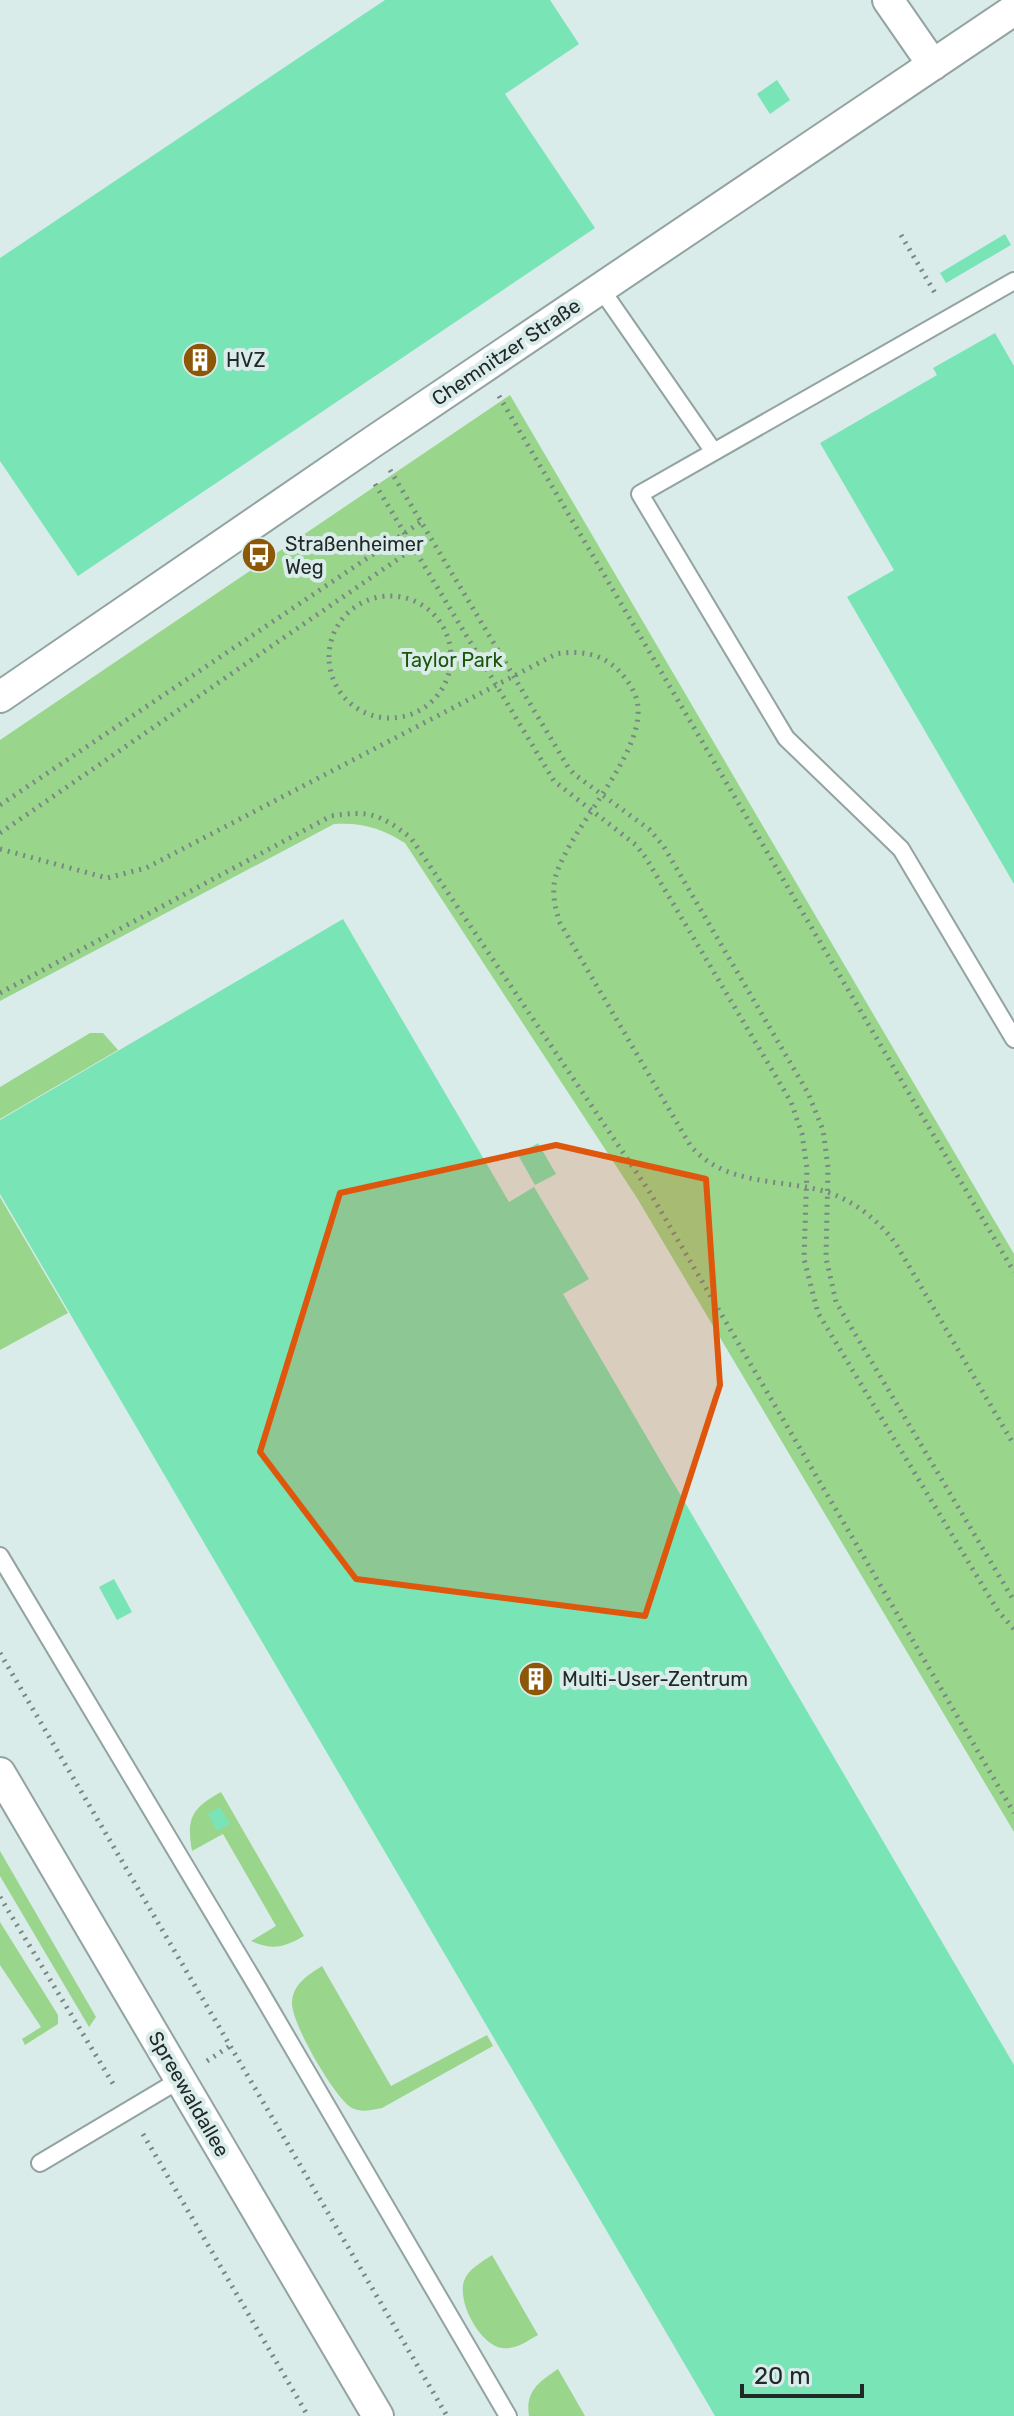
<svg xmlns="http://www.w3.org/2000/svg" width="1014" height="2416" font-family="Rubik,sans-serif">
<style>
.green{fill:#9ad58c}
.building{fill:#79e4b6}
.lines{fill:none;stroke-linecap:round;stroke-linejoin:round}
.lane-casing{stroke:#92a3a1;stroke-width:20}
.street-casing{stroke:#92a3a1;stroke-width:34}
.path{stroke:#7a8786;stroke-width:5;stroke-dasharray:2 6;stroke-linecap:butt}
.lane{stroke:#fff;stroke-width:16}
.street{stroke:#fff;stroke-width:30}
.marked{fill:#de570d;fill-opacity:0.2;stroke:#de570d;stroke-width:6;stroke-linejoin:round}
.labels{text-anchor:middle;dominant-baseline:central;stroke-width:8;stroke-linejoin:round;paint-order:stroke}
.street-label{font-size:20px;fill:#212928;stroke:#d9ecea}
.poi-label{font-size:20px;fill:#212928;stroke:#d9ecea;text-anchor:start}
.park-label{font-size:20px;fill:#1c5609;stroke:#d9ecea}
</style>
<rect width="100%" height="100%" fill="#d9ecea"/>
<path class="green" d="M 510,395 L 1014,1254 L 1014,1832 L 637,1198 L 405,843 C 381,828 362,822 334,824 L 0,1001 L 0,740 Z
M 90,1033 L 103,1033 L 118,1050 L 0,1119 L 0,1087 Z
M 0,1197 L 68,1313 L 0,1350 Z
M 221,1792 L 304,1936 C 285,1947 273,1951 251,1941 L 276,1926 L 223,1834 L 192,1851 C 186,1818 192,1808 221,1792 Z
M 0,1851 L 96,2017 L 89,2027 L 0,1876 Z
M 0,1922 L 58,2015 L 58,2024 L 25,2045 L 22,2039 L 41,2027 L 0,1965 Z
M 322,1966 L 391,2086 L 487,2035 L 493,2046 L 382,2108 C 371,2110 362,2113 352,2108 C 335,2099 290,2021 292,2002 C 293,1984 308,1975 322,1966 Z
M 492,2255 L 538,2335 C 527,2341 516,2350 502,2348 C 480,2345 457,2302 464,2281 C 468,2269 482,2262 492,2255 Z
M 558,2369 L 585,2416 L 529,2416 C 525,2391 539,2382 558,2369 Z"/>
<path class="building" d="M 385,0 L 550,0 L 579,44 L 505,94 L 595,228 L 78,576 L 0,461 L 0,258 Z
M 777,80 L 790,100 L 770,114 L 757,94 Z
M 1005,234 L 1011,245 L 946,283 L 940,273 Z
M 995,333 L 1014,366 L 1014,884 L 847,597 L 894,570 L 820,443 L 937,375 L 933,368 Z
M 343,919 L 509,1202 L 534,1187 L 589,1279 L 563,1294 L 1014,2065 L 1014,2416 L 715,2416 L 0,1194 L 0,1120 Z
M 538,1143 L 556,1174 L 535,1185 L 518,1155 Z
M 114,1579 L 132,1612 L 117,1620 L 99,1587 Z
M 220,1807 L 230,1824 L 217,1831 L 208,1814 Z"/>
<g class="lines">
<g class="lane-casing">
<path id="lane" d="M 1014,281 L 640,494 L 786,738 L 901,849 L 1014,1039
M 601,289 L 714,452
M 0,1556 L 258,1988 L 508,2416
M 40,2163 L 181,2079"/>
</g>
<g class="street-casing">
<path id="street" d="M 888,0 L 933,65
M 0,697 L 374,441 L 1014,10
M 0,1773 L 378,2416"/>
</g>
<path class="path" d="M 901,235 L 935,293
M 499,396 L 1014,1272
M 390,470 L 568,767 L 574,774 L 650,830 L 664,847 L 808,1093 L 823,1130 L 828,1167 L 826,1258 L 836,1302 L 1014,1601
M 375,484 L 554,781 L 636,845 L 646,858 L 791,1102 L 802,1134 L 807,1168 L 804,1259 L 818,1313 L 998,1611 L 1014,1629
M329 657a61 61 0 1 1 122 0a61 61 0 1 1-122 0Z
M 0,805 L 421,522
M 0,833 L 414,548
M 0,849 L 107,878 L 146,868 L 556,654 C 579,650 601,653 618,670 C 627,679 637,693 638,707 C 642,757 572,825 556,875 C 551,891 555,908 560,923 L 690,1145 C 725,1187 780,1178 827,1192 C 855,1201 879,1221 896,1244 L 1014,1445
M 0,993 L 331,816 C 370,810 380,814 411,838 L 649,1191 L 1014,1813
M 0,1653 L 447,2416
M 0,1897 L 115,2087
M 207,2061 L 230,2046
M 143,2134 L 308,2416"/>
<use href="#lane" class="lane"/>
<use href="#street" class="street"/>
</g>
<path class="marked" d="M 556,1145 L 706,1179 L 720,1385 L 645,1616 L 356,1579 L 260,1452 L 340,1193 Z"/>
<defs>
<g id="building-disc" transform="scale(1.8)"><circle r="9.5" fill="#8d5708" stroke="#d9ecea"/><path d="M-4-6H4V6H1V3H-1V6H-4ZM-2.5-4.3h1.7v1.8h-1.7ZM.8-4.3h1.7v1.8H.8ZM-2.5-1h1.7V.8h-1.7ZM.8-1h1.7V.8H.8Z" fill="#fff"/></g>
<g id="bus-disc" transform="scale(1.8)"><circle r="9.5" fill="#8d5708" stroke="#d9ecea"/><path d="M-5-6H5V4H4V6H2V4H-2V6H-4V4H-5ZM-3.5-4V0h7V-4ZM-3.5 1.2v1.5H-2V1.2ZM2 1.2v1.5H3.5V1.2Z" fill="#fff"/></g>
</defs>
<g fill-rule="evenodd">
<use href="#building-disc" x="200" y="360"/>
<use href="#bus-disc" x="259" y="555"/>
<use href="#building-disc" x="536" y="1679"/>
</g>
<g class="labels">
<g class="street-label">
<text transform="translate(506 352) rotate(-34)">Chemnitzer Straße</text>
<text transform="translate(189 2094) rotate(60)">Spreewaldallee</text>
</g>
<g class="poi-label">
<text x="226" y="360">HVZ</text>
<text x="285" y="544">Straßenheimer<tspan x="285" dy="23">Weg</tspan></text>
<text x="562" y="1679">Multi-User-Zentrum</text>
</g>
<g class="park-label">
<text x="452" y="660">Taylor Park</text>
</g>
</g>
<path d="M742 2384v12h120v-12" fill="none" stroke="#212928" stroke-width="4"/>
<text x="754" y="2384" font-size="24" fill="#212928" stroke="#d9ecea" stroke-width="6" paint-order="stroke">20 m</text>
</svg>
